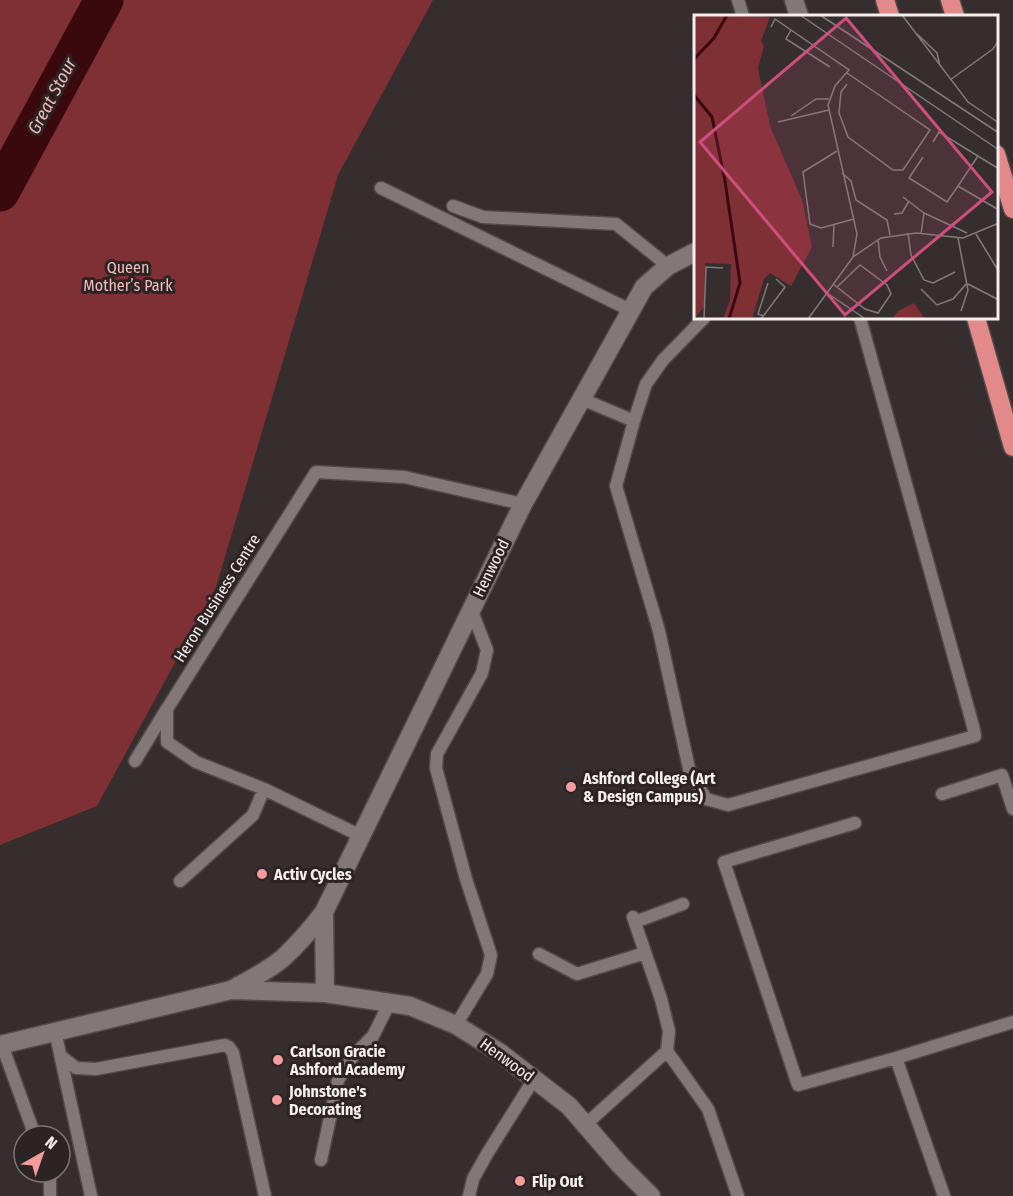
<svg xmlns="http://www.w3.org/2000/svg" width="1013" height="1196" font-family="'Fira Sans Condensed',sans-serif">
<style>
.green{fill:#7f3034}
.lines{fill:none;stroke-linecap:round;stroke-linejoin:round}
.river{stroke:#3a090e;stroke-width:39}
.lane-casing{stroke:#514a4a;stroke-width:15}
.street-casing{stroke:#514a4a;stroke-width:21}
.highway-casing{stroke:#514a4a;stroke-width:21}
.lane{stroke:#827877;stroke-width:12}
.street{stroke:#827877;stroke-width:18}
.highway{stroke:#e38989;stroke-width:18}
.poi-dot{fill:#f59b9b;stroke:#2c2424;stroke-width:2}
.labels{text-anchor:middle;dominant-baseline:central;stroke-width:6;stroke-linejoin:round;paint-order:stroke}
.park-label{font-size:16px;fill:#f3bdbc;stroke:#2c2424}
.street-label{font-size:16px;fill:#f4eeee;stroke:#2c2424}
.poi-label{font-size:16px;font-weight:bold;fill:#f4eeee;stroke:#2c2424;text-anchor:start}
.water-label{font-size:18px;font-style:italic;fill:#efb9b8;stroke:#2c2424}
.inset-river{fill:none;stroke:#3a090e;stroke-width:3}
.inset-road{fill:none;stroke:#827b7b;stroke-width:1.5}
.view{fill:#ce4e80;fill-opacity:0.15;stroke:#ce4e80;stroke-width:3}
.inset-edge{fill:none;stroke:#f4eeee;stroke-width:3}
</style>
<rect width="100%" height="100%" fill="#362e2e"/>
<path class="green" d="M 0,0 L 433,0 L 338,175 L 216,587 L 97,806 L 0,845 Z"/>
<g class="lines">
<path class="river" d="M 0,192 L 104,0"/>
<g class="lane-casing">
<path id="lane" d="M 738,0 L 743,16
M 381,188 L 632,311
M 453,206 L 483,217 L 616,224 L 668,266
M 704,318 L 663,360 L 646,384 L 634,421 L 616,486 L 659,631 L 690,773 L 706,799 L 728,805 L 975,736 L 973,726 L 860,318
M 582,399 L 634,421
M 135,761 L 166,710
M 942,794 L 1002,775 L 1013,809
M 855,823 L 724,862 L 798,1085 L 896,1058 L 944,1196
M 361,836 L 264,789 L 196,762 L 167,742 L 167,709 L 316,472 L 404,477 L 523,504
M 180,881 L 253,815 L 264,789
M 635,922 L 683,904
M 539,954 L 577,974 L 645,953
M 456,1025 L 487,974 L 491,955 L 466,879 L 436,768 L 437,754 L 482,673 L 487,650 L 471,609
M 55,1031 L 91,1196
M 2,1045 L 35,1136
M 667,1051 L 708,1109 L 738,1196
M 62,1057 L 76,1068 L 96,1069 L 225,1045 L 229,1047 L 233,1053 L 265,1196
M 896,1058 L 1013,1022
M 585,1125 L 667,1051 L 669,1031 L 661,999 L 633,917
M 321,1160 L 338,1080 L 354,1055 L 373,1036 L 390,1002
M 48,1172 L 50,1179 L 50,1196
M 469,1196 L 473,1179 L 487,1154 L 534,1079"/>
</g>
<g class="street-casing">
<path id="street" d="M 794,0 L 799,16
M 324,912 L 325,993
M 231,990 C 249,980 268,971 283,958 C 298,944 312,928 324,912 L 523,504 L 644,287 L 668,266 L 695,252
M 0,1045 L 231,990 L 325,993 L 410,1006 L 456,1025 L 499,1052 L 569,1106 L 620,1165 L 651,1196"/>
</g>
<g class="highway-casing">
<path id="highway" d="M 885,0 L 890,16
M 950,0 L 955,16
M 996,154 L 1013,209
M 976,318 L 1013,447"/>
</g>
<use href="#lane" class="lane"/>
<use href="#street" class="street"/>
<use href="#highway" class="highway"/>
</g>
<g class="poi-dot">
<circle cx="571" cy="787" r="6"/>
<circle cx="262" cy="874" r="6"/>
<circle cx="278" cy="1060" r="6"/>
<circle cx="277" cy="1100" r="6"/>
<circle cx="520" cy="1181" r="6"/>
</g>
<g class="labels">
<g class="park-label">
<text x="128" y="267">Queen<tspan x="128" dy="18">Mother’s Park</tspan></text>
</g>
<g class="street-label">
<text transform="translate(491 568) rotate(-64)">Henwood</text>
<text transform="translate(217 598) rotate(-58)">Heron Business Centre</text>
<text transform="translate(507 1060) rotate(36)">Henwood</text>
</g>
<g class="poi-label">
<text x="583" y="778">Ashford College (Art<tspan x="583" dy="18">&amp; Design Campus)</tspan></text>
<text x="274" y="874">Activ Cycles</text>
<text x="290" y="1051">Carlson Gracie<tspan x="290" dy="18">Ashford Academy</tspan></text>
<text x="289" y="1091">Johnstone's<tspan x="289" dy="18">Decorating</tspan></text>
<text x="532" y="1181">Flip Out</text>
</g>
<g class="water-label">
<text transform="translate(52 96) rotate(-62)">Great Stour</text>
</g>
</g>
<g transform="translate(694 15)">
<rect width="304" height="304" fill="#362e2e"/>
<path d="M 0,0 L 76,2 L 67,26 L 70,31 L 64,53 L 76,111 L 108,185 L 118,232 L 97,271 L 76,258 L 70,264 L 58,304 L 29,304 L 36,285 L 37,249 L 11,248 L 10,292 L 0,304 ZM 220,288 L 231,304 L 198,304 L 204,296 Z" fill="#7f3034"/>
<path class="inset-river" d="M 0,44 L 20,23 L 33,0M 0,80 L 18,102 L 31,166 L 46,268 L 35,304"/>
<path class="inset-road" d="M 106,0 L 305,135M 126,0 L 305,118M 208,0 L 274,87 L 305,108M 77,12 L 81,4 L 155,55 L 141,71 L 134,90 L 163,219 L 159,242M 97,15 L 92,24 L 136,52M 223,19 L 243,38 L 246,51M 153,58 L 236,115 L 209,155 L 199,155 L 154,122 L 145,98 L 147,77 L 153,69M 256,65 L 299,34 L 305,25M 97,101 L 122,84 L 135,84M 84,107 L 135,95M 239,127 L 245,117 L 305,154M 143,136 L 109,157 L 116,209 L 127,213 L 160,204M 229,142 L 215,163 L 253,187 L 264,171 L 305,195M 148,158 L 157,166 L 162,185 L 193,205 L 196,220M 264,171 L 284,141M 209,182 L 230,198 L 227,219M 230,198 L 273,218M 200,199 L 208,198 L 215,186M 214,218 L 217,240 L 230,265 L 239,268 L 261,257M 282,219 L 305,257M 264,223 L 274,275 L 267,296M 184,224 L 186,242 L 193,256M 139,232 L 140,209M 139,269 L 171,294 L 184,298 L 197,279 L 193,270 L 166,250 L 143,272M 274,269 L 305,285M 227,274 L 243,290 L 259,284 L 273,268M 133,278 L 170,303M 70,301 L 64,299 L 74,268M 10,304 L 12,252 L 29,253M 67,304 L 91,272 L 82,264M 114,304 L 159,242 L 187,223 L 222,218 L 269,223 L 305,208"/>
<path class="view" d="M 152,3 L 298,177 L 151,300 L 6,127 Z"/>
<rect width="304" height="304" class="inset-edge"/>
</g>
<g transform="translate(42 1154) rotate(40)"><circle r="28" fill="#2c2424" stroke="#7c7575" stroke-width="1.5"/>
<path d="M0-4.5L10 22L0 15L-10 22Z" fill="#f59b9b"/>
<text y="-9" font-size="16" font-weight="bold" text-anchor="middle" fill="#f4eeee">N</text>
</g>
</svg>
